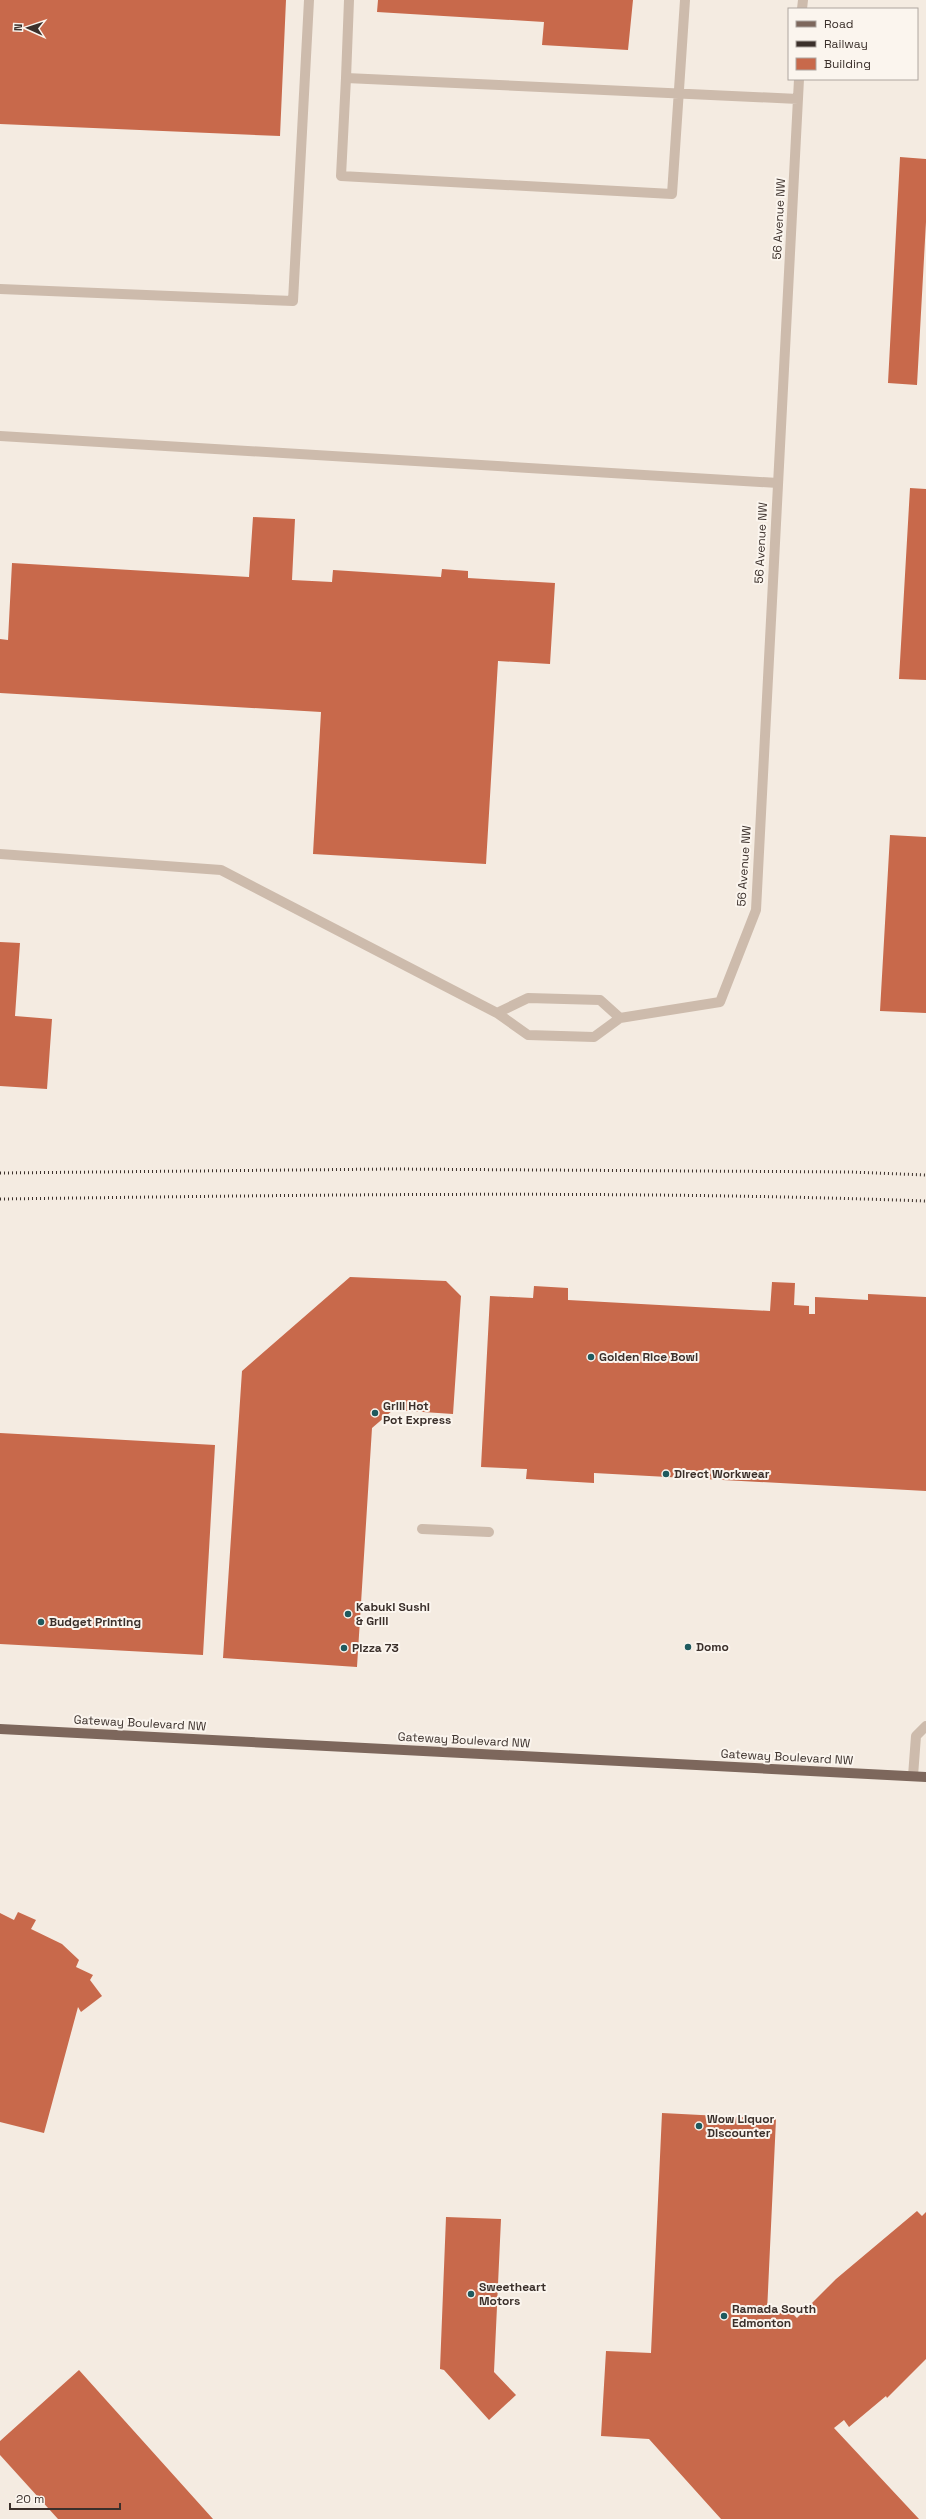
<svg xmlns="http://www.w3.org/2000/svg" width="926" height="2519" font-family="'Space Grotesk',sans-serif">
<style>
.building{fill:#c8694b}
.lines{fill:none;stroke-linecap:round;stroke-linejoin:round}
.minor{stroke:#cdbbac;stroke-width:10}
.major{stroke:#7d675c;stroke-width:10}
.rail{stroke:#3b302b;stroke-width:3;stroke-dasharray:1 3;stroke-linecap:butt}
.poi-dot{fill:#1f5a5e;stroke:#fbf5ee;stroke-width:1.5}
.labels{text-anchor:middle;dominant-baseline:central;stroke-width:4;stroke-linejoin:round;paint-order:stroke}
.street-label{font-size:12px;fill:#3b302b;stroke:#fbf5ee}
.poi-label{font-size:12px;font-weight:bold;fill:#3b302b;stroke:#fbf5ee;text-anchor:start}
</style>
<rect width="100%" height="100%" fill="#f4ebe1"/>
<path class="building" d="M 0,0 L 286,0 L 280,136 L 0,124 Z
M 378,0 L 633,0 L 628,50 L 542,45 L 544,22 L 377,12 Z
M 900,157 L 926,159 L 926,222 L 917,385 L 888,383 Z
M 910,488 L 926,489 L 926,680 L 899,679 Z
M 253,517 L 295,519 L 292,580 L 332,582 L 333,570 L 441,577 L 442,569 L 468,571 L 468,578 L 555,583 L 550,664 L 498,661 L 486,864 L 313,854 L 321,712 L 0,693 L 0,639 L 8,640 L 12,563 L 249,577 Z
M 890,835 L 926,837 L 926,1013 L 880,1011 Z
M 0,942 L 20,943 L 15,1016 L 52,1019 L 47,1089 L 0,1086 Z
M 350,1277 L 446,1281 L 461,1296 L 453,1414 L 393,1410 L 372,1428 L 357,1667 L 223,1658 L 242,1371 Z
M 772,1282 L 795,1283 L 794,1305 L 809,1306 L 809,1314 L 815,1314 L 815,1297 L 868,1300 L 868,1294 L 926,1297 L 926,1491 L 594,1473 L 594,1483 L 526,1479 L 527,1469 L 481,1467 L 490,1296 L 533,1298 L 534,1286 L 568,1288 L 568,1300 L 770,1311 Z
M 0,1433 L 215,1445 L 203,1655 L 0,1644 Z
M 18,1912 L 36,1920 L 31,1929 L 62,1944 L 79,1960 L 76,1967 L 93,1975 L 90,1980 L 102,1996 L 81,2012 L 78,2007 L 44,2133 L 0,2122 L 0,1913 L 14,1920 Z
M 662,2113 L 776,2119 L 767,2312 L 792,2313 L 797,2318 L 836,2279 L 917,2211 L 922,2216 L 926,2212 L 926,2359 L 887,2398 L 886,2396 L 849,2427 L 844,2420 L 834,2428 L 919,2519 L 721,2519 L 649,2439 L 601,2436 L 606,2351 L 651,2353 Z
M 446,2217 L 501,2219 L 494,2372 L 516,2395 L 489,2420 L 444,2370 L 440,2369 Z
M 79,2370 L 213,2519 L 58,2519 L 0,2455 L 0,2441 Z"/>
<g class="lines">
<path class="minor" d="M 349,0 L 346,78 L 798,99
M 802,9 L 803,0
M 346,78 L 341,176 L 672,194 L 685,0
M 0,289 L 293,301 L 309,0
M 0,436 L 778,483
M 0,854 L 221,870 L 497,1013 L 528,1035 L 594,1037 L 620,1018 L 720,1002 L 756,910 L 799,79
M 497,1013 L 528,998 L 600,1000 L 620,1018
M 422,1529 L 489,1532
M 913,1776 L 916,1736 L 926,1726"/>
<path class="major" d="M 0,1729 L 926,1777"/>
<path class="rail" d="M 0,1173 L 390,1169 L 850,1172 L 926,1175
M 0,1199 C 309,1195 618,1190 926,1201"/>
</g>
<g class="poi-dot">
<circle cx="591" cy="1357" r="4"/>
<circle cx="375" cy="1413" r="4"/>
<circle cx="666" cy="1474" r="4"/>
<circle cx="348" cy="1614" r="4"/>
<circle cx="41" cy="1622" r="4"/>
<circle cx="688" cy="1647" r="4"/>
<circle cx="344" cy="1648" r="4"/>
<circle cx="699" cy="2126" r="4"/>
<circle cx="471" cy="2294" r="4"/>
<circle cx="724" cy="2316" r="4"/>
</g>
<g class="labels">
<g class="street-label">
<text transform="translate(779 219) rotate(-87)">56 Avenue NW</text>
<text transform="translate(761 543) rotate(-87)">56 Avenue NW</text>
<text transform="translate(744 866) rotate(-86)">56 Avenue NW</text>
<text transform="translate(140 1723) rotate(3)">Gateway Boulevard NW</text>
<text transform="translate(464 1740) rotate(3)">Gateway Boulevard NW</text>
<text transform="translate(787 1757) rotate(3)">Gateway Boulevard NW</text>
</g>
<g class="poi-label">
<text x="599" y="1357">Golden Rice Bowl</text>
<text x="383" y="1406">Grill Hot<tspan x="383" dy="14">Pot Express</tspan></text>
<text x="674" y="1474">Direct Workwear</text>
<text x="356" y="1607">Kabuki Sushi<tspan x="356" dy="14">&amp; Grill</tspan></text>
<text x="49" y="1622">Budget Printing</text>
<text x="696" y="1647">Domo</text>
<text x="352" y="1648">Pizza 73</text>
<text x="707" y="2119">Wow Liquor<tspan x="707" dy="14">Discounter</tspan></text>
<text x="479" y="2287">Sweetheart<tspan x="479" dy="14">Motors</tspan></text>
<text x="732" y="2309">Ramada South<tspan x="732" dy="14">Edmonton</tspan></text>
</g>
</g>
<rect x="788" y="8" width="130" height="72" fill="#fbf5ee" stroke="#aea6a0"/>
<rect x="796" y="21" width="20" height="6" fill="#7d675c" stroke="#aea6a0"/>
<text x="824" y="28" font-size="12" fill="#3b302b">Road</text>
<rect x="796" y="41" width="20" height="6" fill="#3b302b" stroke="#aea6a0"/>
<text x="824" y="48" font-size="12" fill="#3b302b">Railway</text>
<rect x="796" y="58" width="20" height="12" fill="#c8694b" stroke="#aea6a0"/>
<text x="824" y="68" font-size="12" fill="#3b302b">Building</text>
<g transform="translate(28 28) rotate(273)" stroke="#fbf5ee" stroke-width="3" paint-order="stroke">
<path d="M0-3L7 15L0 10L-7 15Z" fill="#3b302b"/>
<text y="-6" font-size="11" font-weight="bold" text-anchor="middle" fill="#3b302b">N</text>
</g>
<path d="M10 2503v6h110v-6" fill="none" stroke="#3b302b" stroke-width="2"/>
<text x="16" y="2503" font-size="12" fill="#3b302b" stroke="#fbf5ee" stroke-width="3" paint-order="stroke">20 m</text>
</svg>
